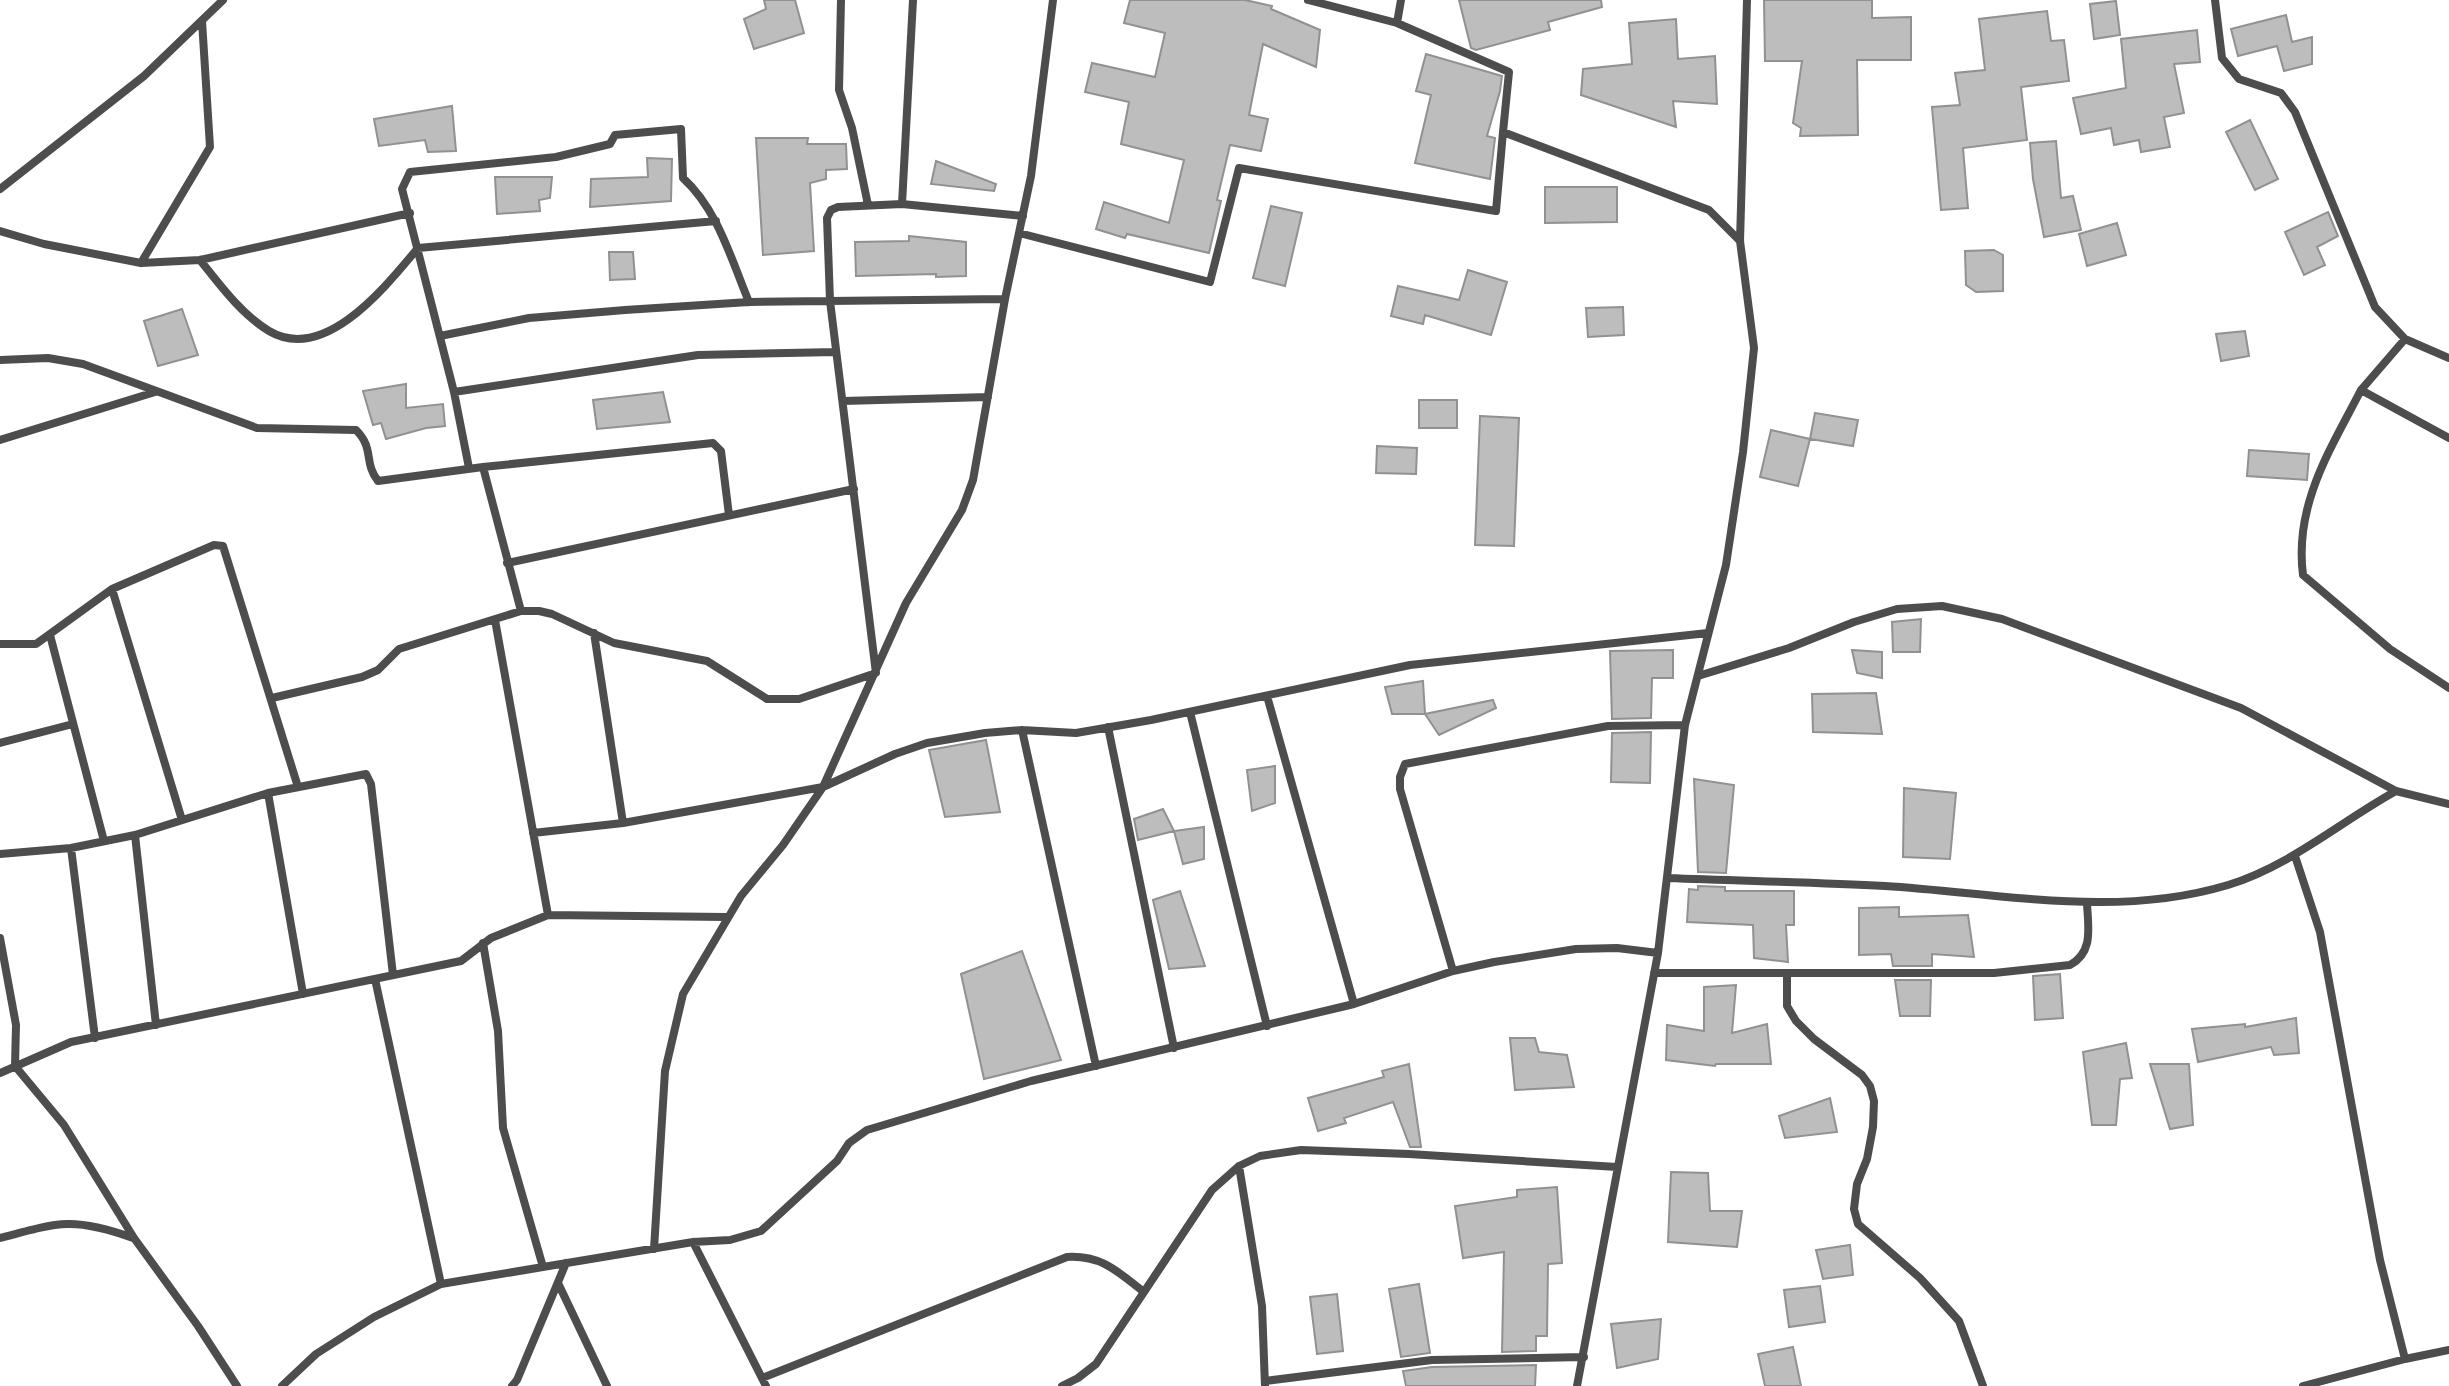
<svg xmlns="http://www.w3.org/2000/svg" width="2449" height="1386" font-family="'Asap Condensed',sans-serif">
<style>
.building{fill:#bdbdbd;stroke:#919191;stroke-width:2}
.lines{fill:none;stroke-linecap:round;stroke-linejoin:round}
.street{stroke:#4d4d4d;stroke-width:8}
</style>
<rect width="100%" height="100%" fill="#fff"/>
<path class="building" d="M 764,0 L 795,0 L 804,33 L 754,49 L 744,19 L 766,9 Z
M 1130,0 L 1245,0 L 1272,6 L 1271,9 L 1320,30 L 1316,67 L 1263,44 L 1249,115 L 1268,119 L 1261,151 L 1230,145 L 1217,200 L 1221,201 L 1209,253 L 1127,234 L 1125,238 L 1096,229 L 1104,202 L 1169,223 L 1184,160 L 1121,144 L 1129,102 L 1085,92 L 1092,63 L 1155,77 L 1165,33 L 1124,23 Z
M 1459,0 L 1601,0 L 1602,7 L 1548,22 L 1550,30 L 1476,50 L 1471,48 Z
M 1764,0 L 1872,0 L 1872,18 L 1911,17 L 1911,60 L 1857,60 L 1858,135 L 1800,136 L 1801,128 L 1793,123 L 1802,61 L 1765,61 Z
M 2116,1 L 2120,35 L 2094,39 L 2090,4 Z
M 2047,11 L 2051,41 L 2064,40 L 2069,81 L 2021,87 L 2027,140 L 1963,148 L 1968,208 L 1941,210 L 1932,107 L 1960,105 L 1955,73 L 1985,70 L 1979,19 Z
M 2286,15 L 2292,42 L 2312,37 L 2312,64 L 2284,71 L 2277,46 L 2238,56 L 2231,29 Z
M 1676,19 L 1678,59 L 1715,56 L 1717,104 L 1673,101 L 1676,127 L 1581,95 L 1583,69 L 1632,64 L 1629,23 Z
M 2197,30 L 2200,62 L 2174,64 L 2184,113 L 2164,117 L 2170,147 L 2141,152 L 2139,140 L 2114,145 L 2111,128 L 2081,134 L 2073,98 L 2126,88 L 2121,39 Z
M 1426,54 L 1502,76 L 1500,91 L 1487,136 L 1495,138 L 1490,179 L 1415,163 L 1431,95 L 1416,91 Z
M 452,106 L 456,151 L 428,152 L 425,140 L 379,146 L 374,119 Z
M 2250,120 L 2278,179 L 2255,190 L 2226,132 Z
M 756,138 L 808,138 L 807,144 L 846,144 L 847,169 L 826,170 L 826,179 L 810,183 L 814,251 L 763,255 Z
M 2056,141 L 2061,198 L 2073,196 L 2081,230 L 2044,237 L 2033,179 L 2030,143 Z
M 647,158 L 672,159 L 671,201 L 590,207 L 591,179 L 648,177 Z
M 936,161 L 996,184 L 994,191 L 931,184 Z
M 495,177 L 552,177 L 550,198 L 539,200 L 540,211 L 497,214 Z
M 1545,187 L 1617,187 L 1617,222 L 1545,223 Z
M 1271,206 L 1302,213 L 1285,286 L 1253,278 Z
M 2328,212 L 2338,236 L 2317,247 L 2325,265 L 2304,275 L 2285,232 Z
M 2117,223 L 2126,255 L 2087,266 L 2079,234 Z
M 909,236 L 966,242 L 966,276 L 936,277 L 936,274 L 856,276 L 855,242 L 909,241 Z
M 1994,250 L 2003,255 L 2003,291 L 1976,292 L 1966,285 L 1965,251 Z
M 609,252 L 633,252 L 635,279 L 610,280 Z
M 1468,270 L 1507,282 L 1491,335 L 1425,315 L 1423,324 L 1391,316 L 1398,286 L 1459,300 Z
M 1623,307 L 1624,335 L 1588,337 L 1586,308 Z
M 182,309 L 198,355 L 158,366 L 144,321 Z
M 2245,331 L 2249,356 L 2221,361 L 2216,334 Z
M 406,384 L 406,408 L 443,404 L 445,426 L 426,428 L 386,439 L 381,423 L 373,425 L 363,391 Z
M 663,392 L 670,422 L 597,429 L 593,400 Z
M 1419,400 L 1457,400 L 1457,428 L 1419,428 Z
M 1815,413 L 1858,420 L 1853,446 L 1810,439 Z
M 1480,416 L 1519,418 L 1514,546 L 1475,545 Z
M 1771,430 L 1810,439 L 1798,486 L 1760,477 Z
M 1377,446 L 1417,448 L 1416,474 L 1376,473 Z
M 2249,450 L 2309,454 L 2307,480 L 2247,476 Z
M 1921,619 L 1920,652 L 1893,652 L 1892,622 Z
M 1673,650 L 1673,678 L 1652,678 L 1651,718 L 1612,719 L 1610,651 Z
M 1852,650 L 1882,652 L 1882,678 L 1857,673 Z
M 1423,681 L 1425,714 L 1392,714 L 1385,687 Z
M 1876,693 L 1882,734 L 1813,732 L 1812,694 Z
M 1493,700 L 1496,708 L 1439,735 L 1425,714 Z
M 1651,732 L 1650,783 L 1611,782 L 1612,733 Z
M 986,740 L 1000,812 L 945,817 L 929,750 Z
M 1275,766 L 1275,803 L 1252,811 L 1247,770 Z
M 1694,779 L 1734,785 L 1726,873 L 1698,872 Z
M 1904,788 L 1956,793 L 1950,859 L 1903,857 Z
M 1163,809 L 1174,831 L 1138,840 L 1134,819 Z
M 1204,827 L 1204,859 L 1183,864 L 1174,831 Z
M 1698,886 L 1725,887 L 1725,891 L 1794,891 L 1794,925 L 1786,925 L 1788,962 L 1754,958 L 1753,925 L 1687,922 L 1689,889 L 1698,890 Z
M 1180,891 L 1205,966 L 1169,969 L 1153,900 Z
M 1899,907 L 1899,917 L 1968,915 L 1974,957 L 1932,954 L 1932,966 L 1893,966 L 1891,954 L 1859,955 L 1859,908 Z
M 1022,951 L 1061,1060 L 984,1079 L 961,974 Z
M 2060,974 L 2063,1018 L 2035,1020 L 2033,976 Z
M 1895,980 L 1931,980 L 1930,1016 L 1900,1016 Z
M 1736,985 L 1732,1033 L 1767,1024 L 1771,1064 L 1716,1064 L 1715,1066 L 1666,1060 L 1667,1025 L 1704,1031 L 1704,987 Z
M 2296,1018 L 2299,1053 L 2274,1055 L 2271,1047 L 2198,1062 L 2192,1029 L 2245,1024 L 2245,1027 Z
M 1510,1038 L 1535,1038 L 1539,1052 L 1567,1055 L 1574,1087 L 1515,1090 Z
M 2126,1043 L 2132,1078 L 2120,1079 L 2116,1125 L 2092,1125 L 2083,1052 Z
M 1409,1064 L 1421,1147 L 1410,1147 L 1393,1102 L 1344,1118 L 1346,1123 L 1318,1131 L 1308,1098 L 1384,1077 L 1382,1071 Z
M 2150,1064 L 2189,1064 L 2193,1125 L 2170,1129 Z
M 1830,1098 L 1837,1132 L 1785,1138 L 1779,1116 Z
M 1671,1172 L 1708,1173 L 1710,1211 L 1742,1211 L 1737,1247 L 1668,1242 Z
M 1557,1187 L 1562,1263 L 1548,1264 L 1547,1336 L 1536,1336 L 1536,1351 L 1502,1352 L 1504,1252 L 1463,1258 L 1455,1206 L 1517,1197 L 1517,1190 Z
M 1850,1245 L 1853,1275 L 1823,1279 L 1816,1250 Z
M 1419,1284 L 1430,1353 L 1401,1357 L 1389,1289 Z
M 1820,1286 L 1825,1322 L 1789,1327 L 1784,1290 Z
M 1337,1294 L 1343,1351 L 1317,1354 L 1310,1297 Z
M 1661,1319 L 1658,1359 L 1617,1368 L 1611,1324 Z
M 1793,1347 L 1801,1386 L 1765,1386 L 1758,1354 Z
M 1536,1365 L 1535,1386 L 1406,1386 L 1403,1371 L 1432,1367 Z"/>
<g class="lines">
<path class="street" d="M 841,0 L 839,90 L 852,128 L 868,205
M 1308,0 L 1397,23 L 1509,72 L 1503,132 L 1709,210 L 1740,241
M 2215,0 L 2222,58 L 2239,79 L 2281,93 L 2295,112 L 2375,307 L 2405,339 L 2449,358
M 1397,23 L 1401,0
M 0,189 L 144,76 L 223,0
M 902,204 L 913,0
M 0,231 L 44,244 L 141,263 L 200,260 L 410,213
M 1019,233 L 1210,282 L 1239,168 L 1496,211 L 1503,132
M 200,260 C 220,285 241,314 269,331 C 325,364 386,286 418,248 L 716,221
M 141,263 L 210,147 L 202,21
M 440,336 L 529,318 L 625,310 L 749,302 L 1005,299
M 2405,339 L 2361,390 L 2449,438
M 0,360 L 48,358 L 83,364 L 257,428 L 356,430 C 375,449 363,462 378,481 L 483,467 L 713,443 L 721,451 L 729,515
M 2361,390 C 2330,450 2294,505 2303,575 L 2390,649 L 2449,688
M 454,392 L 698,355 L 836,352
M 843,401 L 988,397
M 0,440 L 155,392
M 483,467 L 521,611
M 469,468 L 454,392 L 402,189 L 410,172 L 556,157 L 610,144 L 615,135 L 681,129 L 683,178 C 718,210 731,259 749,302
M 507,563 L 854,489
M 112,589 L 182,820
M 495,620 L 548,915
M 594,633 L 623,823
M 50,635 L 104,841
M 0,644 L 36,644 L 112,589 L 214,545 L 223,546 L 298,787
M 1698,676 L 1789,648 L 1854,622 L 1897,609 L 1942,606 L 2002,619 L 2241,708 L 2396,791 L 2449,804
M 1267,696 L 1354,1004
M 272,698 L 362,677 L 378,670 L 399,649 L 521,611 L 539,611 L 552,614 L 614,643 L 707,661 L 767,699 L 799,699 L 876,673 L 830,301 L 827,218 L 831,210 L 838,207 L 902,204 L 1023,216
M 1190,712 L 1267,1026
M 1108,727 L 1174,1048
M 1022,730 L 1096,1066
M 0,743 L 73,724
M 268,793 L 303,994
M 533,833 L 623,823 L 823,787 L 895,754 L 927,743 L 985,733 L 1022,730 L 1076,733 L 1151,720 L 1410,665 L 1708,633
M 135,835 L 156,1025
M 71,848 L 95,1038
M 0,854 L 71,848 L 135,835 L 268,793 L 366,774 L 371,784 L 393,975
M 2295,856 L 2320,932 L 2380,1260 L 2405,1359
M 1668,878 C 1740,881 1813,882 1885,886 C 2000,893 2115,919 2228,885 C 2290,866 2340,822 2396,791
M 0,938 L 16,1025 L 15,1066 L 64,1125 L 134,1238 L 198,1326 L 237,1386
M 483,943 L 498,1031 L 503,1128 L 543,1267
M 1453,971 L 1400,789 L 1400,777 L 1405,764 L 1608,726 L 1685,725
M 1654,973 L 1994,973 L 2070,965 C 2094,952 2088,927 2087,903
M 1787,973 L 1787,1006 L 1796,1021 L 1814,1039 L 1862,1075 L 1870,1086 L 1874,1101 L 1873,1127 L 1867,1159 L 1857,1184 L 1854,1209 L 1858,1224 L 1920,1278 L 1959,1321 L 1983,1386
M 375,979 L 441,1284
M 0,1073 L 71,1042 L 461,961 L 491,938 L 548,915 L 726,917
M 1239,1166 L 1262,1306 L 1265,1386
M 0,1238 C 59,1222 74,1217 133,1238
M 693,1242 L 766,1386
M 654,1249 L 665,1071 L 683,994 L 741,896 L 783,845 L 823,787 L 906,603 L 962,510 L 973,480 L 1005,299 L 1031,176 L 1053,0
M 558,1283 L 607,1386
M 762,1378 L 1067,1257 C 1102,1255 1118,1272 1144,1292
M 1265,1381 L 1432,1360 L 1584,1357
M 282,1386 L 316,1354 L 374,1317 L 441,1284 L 693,1242 L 730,1240 L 761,1231 L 837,1161 L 849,1143 L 867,1130 L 1031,1081 L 1354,1004 L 1453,971 L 1494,962 L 1576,949 L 1617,948 L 1658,953
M 512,1386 L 517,1380 L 566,1263
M 1062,1386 L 1078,1378 L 1096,1364 L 1212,1190 L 1239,1166 L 1260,1156 L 1301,1150 L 1409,1154 L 1617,1167
M 1577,1386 L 1658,953 L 1685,725 L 1726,565 L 1743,452 L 1754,348 L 1740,241 L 1747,0
M 2303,1386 L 2405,1359 L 2449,1350"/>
</g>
</svg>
